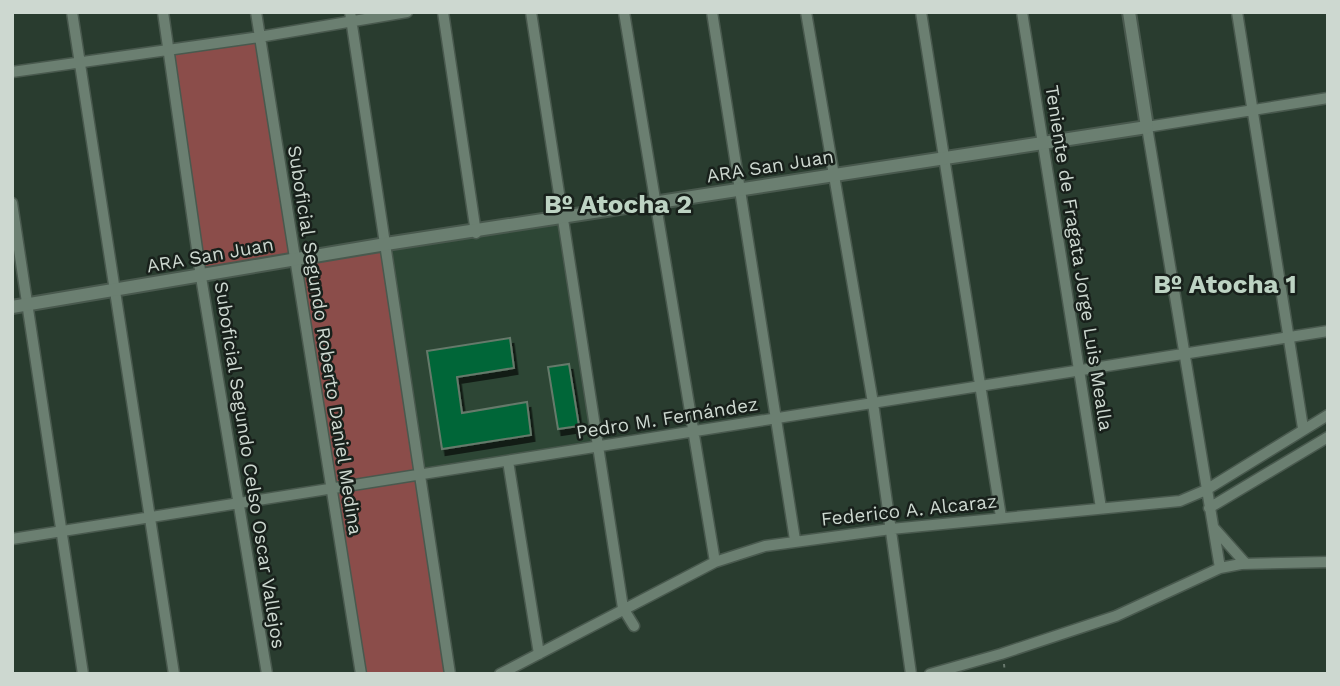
<svg xmlns="http://www.w3.org/2000/svg" width="1340" height="686" font-family="'Work Sans',sans-serif">
<style>
.built{fill:#2d4635}
.green{fill:#8b4d4a}
.building{fill:#006637;stroke:#657a6b;stroke-width:2;filter:url(#shadow)}
.lines{fill:none;stroke-linecap:round;stroke-linejoin:round}
.minor-casing{stroke:#49594e;stroke-width:13}
.tertiary-casing{stroke:#49594e;stroke-width:16}
.path{stroke:#69796e;stroke-width:2;stroke-dasharray:3.5 5;stroke-linecap:butt}
.minor{stroke:#6b7f71;stroke-width:10}
.tertiary{stroke:#6b7f71;stroke-width:12}
.labels{text-anchor:middle;dominant-baseline:central;stroke-width:5;stroke-linejoin:round;paint-order:stroke}
.street-label{font-size:19px;fill:#cdd8d0;stroke:#18201b}
.district-label{font-size:26px;font-weight:bold;fill:#bdd3c3;stroke:#18201b}
</style>
<defs>
<filter id="shadow"><feDropShadow dx="3.5" dy="6" stdDeviation="0" flood-color="#0009"/></filter>
</defs>
<rect width="100%" height="100%" fill="#293c2f"/>
<path class="built" d="M 560,222 L 599,447 L 421,473 L 390,246 Z"/>
<path class="green" d="M 258,38 L 294,259 L 202,275 L 171,51 Z
M 386,244 L 450,674 L 361,674 L 295,260 Z"/>
<path class="building" d="M 510,338 L 514,368 L 457,377 L 462,413 L 527,402 L 531,435 L 442,449 L 427,351 Z
M 569,364 L 579,426 L 558,429 L 548,367 Z"/>
<g class="lines">
<g class="minor-casing">
<path id="minor" d="M 72,12 L 174,674
M 163,12 L 201,277 L 267,674
M 256,12 L 361,674
M 350,12 L 450,674
M 443,12 L 476,233
M 531,12 L 623,608 L 634,626
M 624,12 L 715,562
M 712,12 L 795,540
M 806,12 L 873,403 L 911,674
M 921,12 L 1001,517
M 1022,12 L 1101,508
M 1237,12 L 1303,428
M 12,72 L 259,37 L 407,12
M 12,203 L 83,674
M 508,461 L 539,654
M 1209,508 L 1328,437
M 1214,528 L 1246,564
M 12,539 L 1328,331
M 1220,568 L 1147,127 L 1328,98
M 500,674 L 715,562 L 765,546 L 891,529 L 1180,501 L 1206,490 L 1328,415
M 930,674 L 1001,654 L 1116,616 L 1220,568 L 1241,564 L 1328,562"/>
</g>
<g class="tertiary-casing">
<path id="tertiary" d="M 12,307 L 386,244 L 1147,127 L 1129,12"/>
</g>
<path class="path" d="M 1004,664 L 1005,674"/>
<use href="#minor" class="minor"/>
<use href="#tertiary" class="tertiary"/>
</g>
<g class="labels">
<g class="street-label">
<text transform="translate(770 166) rotate(-9)">ARA San Juan</text>
<text transform="translate(210 255) rotate(-10)">ARA San Juan</text>
<text transform="translate(1079 258) rotate(81)">Teniente de Fragata Jorge Luis Mealla</text>
<text transform="translate(325 340) rotate(81)">Suboficial Segundo Roberto Daniel Medina</text>
<text transform="translate(667 418) rotate(-9)">Pedro M. Fernández</text>
<text transform="translate(250 465) rotate(81)">Suboficial Segundo Celso Oscar Vallejos</text>
<text transform="translate(909 510) rotate(-6)">Federico A. Alcaraz</text>
</g>
<g class="district-label">
<text x="618" y="204">Bº Atocha 2</text>
<text x="1225" y="284">Bº Atocha 1</text>
</g>
</g>
<rect width="1340" height="686" fill="none" stroke="#cdd8d0" stroke-width="28"/>
</svg>
